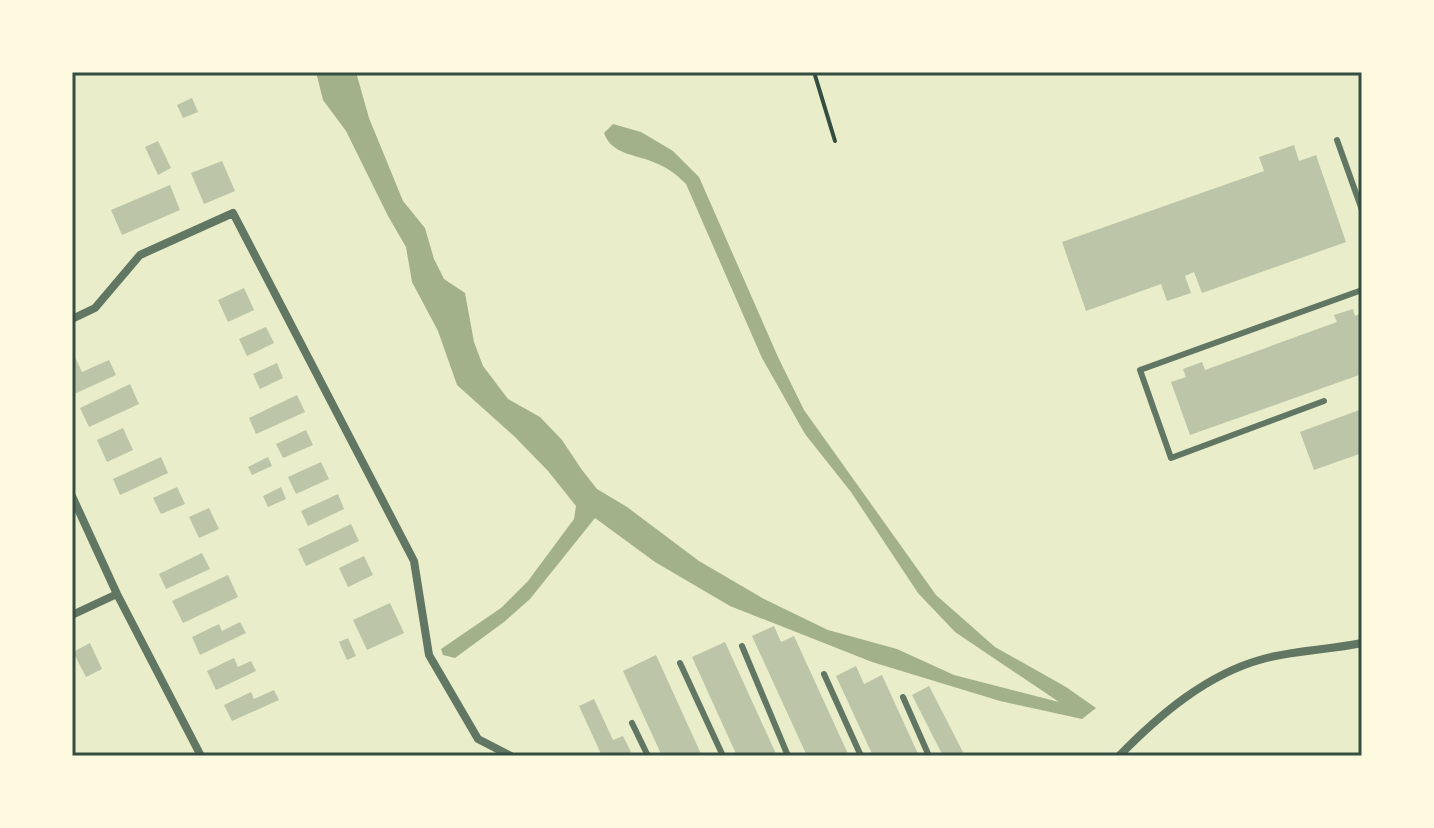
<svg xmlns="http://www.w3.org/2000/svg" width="1434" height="828" font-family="'DM Sans',sans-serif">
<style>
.water{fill:#a3b18a}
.building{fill:#bcc5a7}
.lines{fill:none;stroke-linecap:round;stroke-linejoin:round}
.path{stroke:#344e41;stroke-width:4}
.service{stroke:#617663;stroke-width:6}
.minor{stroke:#617663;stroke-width:8}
.neatline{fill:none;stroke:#344e41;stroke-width:3}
</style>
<rect width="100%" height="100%" fill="#e9edc9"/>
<path class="water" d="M 316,72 L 356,72 L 369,118 L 403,201 L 425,228 L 434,259 L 444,279 L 465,293 L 474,342 L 483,366 L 508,399 L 540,417 L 562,440 L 582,470 L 597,489 L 627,507 L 699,561 L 764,599 L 828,630 L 897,649 L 954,675 L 1059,702 L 955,632 L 918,593 L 851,492 L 805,434 L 762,358 L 686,184 C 676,174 667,167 653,162 C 635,154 612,155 604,133 L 613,124 L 641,132 L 673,151 L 699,177 L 778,357 L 804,410 L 936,595 L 995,647 L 1066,687 L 1096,708 L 1082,719 L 1000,701 L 872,662 L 730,606 L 655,562 L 595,518 L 530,599 L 504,622 L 455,658 L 443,655 L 441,649 L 501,608 L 528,581 L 574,519 L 576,506 L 548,471 L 514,436 L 457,385 L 438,331 L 412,282 L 406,247 L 388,216 L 346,131 L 323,100 Z"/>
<path class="building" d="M 192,98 L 198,112 L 183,118 L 177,105 Z
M 158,141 L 171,168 L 158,175 L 145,147 Z
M 1294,145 L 1299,161 L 1316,155 L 1346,242 L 1202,293 L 1194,272 L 1185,276 L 1191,293 L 1167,301 L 1161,284 L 1086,311 L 1062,242 L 1264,171 L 1259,157 Z
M 222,161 L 235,191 L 204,204 L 191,173 Z
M 170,185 L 180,210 L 122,235 L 111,210 Z
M 244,288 L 254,310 L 228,322 L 218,300 Z
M 1353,309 L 1355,316 L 1362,313 L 1362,374 L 1190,435 L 1171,382 L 1186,377 L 1183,369 L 1202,362 L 1205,370 L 1337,322 L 1334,315 Z
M 266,327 L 274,343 L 247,356 L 239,339 Z
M 74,355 L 82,372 L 109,360 L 116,375 L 72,395 L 72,356 Z
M 277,363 L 283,378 L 260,389 L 253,374 Z
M 130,384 L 139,404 L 89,427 L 80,408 Z
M 297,395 L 305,412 L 256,434 L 249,418 Z
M 1362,409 L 1362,453 L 1314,470 L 1300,432 Z
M 123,428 L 133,450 L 107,462 L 97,440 Z
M 306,430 L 313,445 L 283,458 L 276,444 Z
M 161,457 L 168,473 L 120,495 L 113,479 Z
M 268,457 L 272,466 L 252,475 L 248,467 Z
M 321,462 L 329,479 L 296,494 L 288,477 Z
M 177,487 L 185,504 L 161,514 L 153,498 Z
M 281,487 L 286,499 L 268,507 L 263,496 Z
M 338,494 L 344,509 L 308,526 L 301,511 Z
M 209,508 L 219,529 L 199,538 L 189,517 Z
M 351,524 L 359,541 L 306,566 L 298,549 Z
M 202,553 L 210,569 L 166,589 L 159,574 Z
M 364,556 L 373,575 L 348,587 L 339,568 Z
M 228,575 L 238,597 L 183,623 L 172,601 Z
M 390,603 L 404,633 L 367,650 L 353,620 Z
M 240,622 L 246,633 L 200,655 L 192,637 L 219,624 L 222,631 Z
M 774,626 L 781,642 L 794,636 L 849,756 L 807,756 L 752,636 Z
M 348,638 L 356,656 L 347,660 L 339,642 Z
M 725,642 L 777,756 L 737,756 L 692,657 Z
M 90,643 L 102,669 L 86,677 L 73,652 Z
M 656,655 L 702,756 L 662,756 L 623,671 Z
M 234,658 L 238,667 L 251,661 L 256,671 L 216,690 L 207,671 Z
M 856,666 L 864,684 L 882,675 L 919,756 L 873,756 L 836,676 Z
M 929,686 L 965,756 L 943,756 L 912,695 Z
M 274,690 L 279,700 L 232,721 L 224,705 L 251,692 L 254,699 Z
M 594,699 L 613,740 L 623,736 L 633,756 L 602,756 L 579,706 Z"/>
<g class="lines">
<path class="path" d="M 814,72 L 835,141"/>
<path class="service" d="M 1337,140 L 1362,210
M 1324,401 L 1171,458 L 1140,370 L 1362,290
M 742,646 L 788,756
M 680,663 L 723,756
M 824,674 L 861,756
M 903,697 L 929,756
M 632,723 L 648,756"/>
<path class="minor" d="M 72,319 L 95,308 L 140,255 L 233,213 L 414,561 L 429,655 L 478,739 L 511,756
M 72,496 L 117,594 L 201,756
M 72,615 L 117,594
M 1119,756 C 1159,715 1207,674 1263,659 C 1295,650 1329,650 1362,643"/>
</g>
<rect width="1434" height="828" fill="none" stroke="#fefae0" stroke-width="148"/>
<rect x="74" y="74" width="1286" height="680" class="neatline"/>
</svg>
